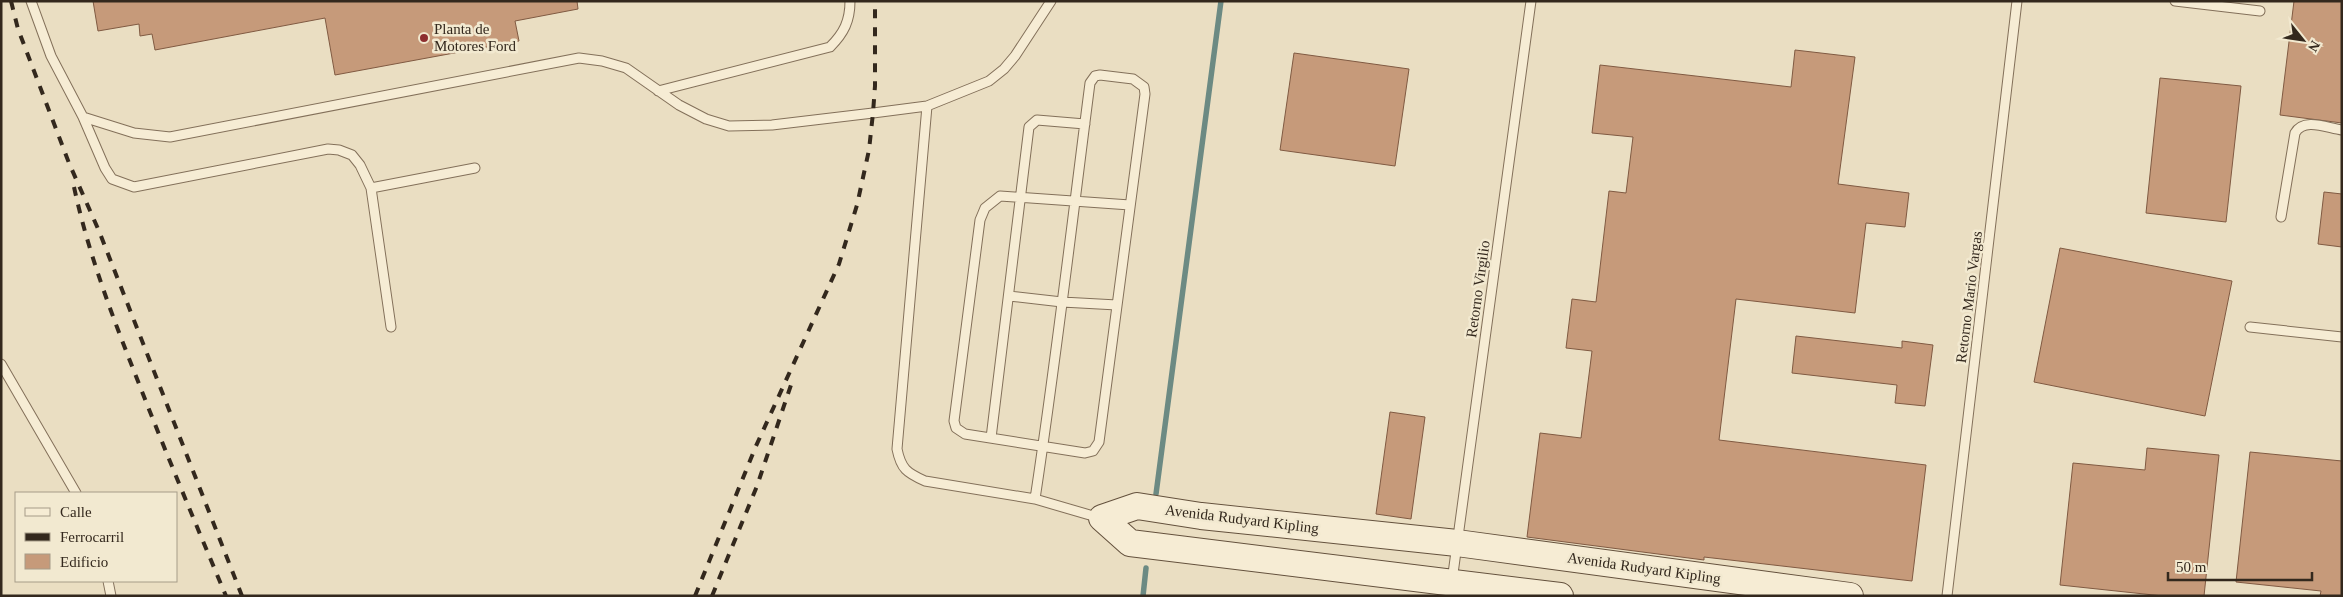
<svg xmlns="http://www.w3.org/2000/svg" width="2343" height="597" font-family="Georgia,serif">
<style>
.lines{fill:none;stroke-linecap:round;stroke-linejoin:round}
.stream{stroke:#6c8a83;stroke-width:5.5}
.building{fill:#c69a7a;stroke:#805a42}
.lane-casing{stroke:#83705a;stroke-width:11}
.secondary-casing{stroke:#64513d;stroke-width:28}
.lane{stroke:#f6ecd4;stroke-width:9}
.secondary{stroke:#f6ecd4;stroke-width:26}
.rail{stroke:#33281d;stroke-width:4;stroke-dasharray:9 9;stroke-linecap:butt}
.poi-dot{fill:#8d2e2f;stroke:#f2e9d0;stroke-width:2}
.labels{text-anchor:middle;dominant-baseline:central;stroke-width:5;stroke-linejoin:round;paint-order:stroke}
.poi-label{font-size:15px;fill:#33281d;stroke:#f2e9d0;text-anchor:start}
.street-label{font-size:15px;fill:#33281d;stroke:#f2e9d0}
</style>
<rect width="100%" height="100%" fill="#eadec2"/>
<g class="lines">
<path class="stream" d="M 1156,494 L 1221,1
M 1143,596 L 1146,568"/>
</g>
<path class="building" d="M 93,1 L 577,1 L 578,9 L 515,21 L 519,41 L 335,75 L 325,18 L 155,50 L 152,34 L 140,36 L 139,24 L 98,31 Z
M 2294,1 L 2342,1 L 2342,123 L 2280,115 Z
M 1795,50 L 1855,57 L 1838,184 L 1909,193 L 1905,227 L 1866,223 L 1855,313 L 1736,299 L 1719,440 L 1926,465 L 1912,581 L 1704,557 L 1704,560 L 1527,537 L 1540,433 L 1581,438 L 1592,351 L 1566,348 L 1572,299 L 1596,302 L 1609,191 L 1626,193 L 1633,137 L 1592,133 L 1600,65 L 1791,87 Z
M 1294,53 L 1409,69 L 1395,166 L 1280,150 Z
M 2160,78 L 2241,86 L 2226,222 L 2146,213 Z
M 2324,192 L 2342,194 L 2342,247 L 2318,244 Z
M 2060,248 L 2232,281 L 2205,416 L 2034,382 Z
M 1796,336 L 1902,348 L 1902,341 L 1933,345 L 1925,406 L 1895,403 L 1897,385 L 1792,373 Z
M 1390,412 L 1425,417 L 1411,519 L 1376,514 Z
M 2147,448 L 2219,455 L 2204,596 L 2163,596 L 2060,585 L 2073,463 L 2145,470 Z
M 2250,452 L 2342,461 L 2342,596 L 2320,596 L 2321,591 L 2236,582 Z"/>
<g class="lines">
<g class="lane-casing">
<path id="lane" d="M 31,1 L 51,56 L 83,117 L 134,133 L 170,137 L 579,58 L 602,61 L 626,68 L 679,105 L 706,119 L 729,126 L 772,125 L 873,113 L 927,106 L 989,81 L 1004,69 L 1015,56 L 1051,1
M 2175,1 L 2260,11
M 658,91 L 830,47 C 844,33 850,21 850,1
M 927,106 L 897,449 C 901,469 907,473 925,481 L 1035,499 L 1100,518
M 83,117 L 105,168 L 112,179 L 134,187 L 328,149 L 339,150 L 352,155 L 360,165 L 371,188 L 391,327
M 371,188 L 475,168
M 2281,217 L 2295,133 C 2304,117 2327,128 2342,130
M 1009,296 L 1062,302 L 1117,305
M 2250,327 L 2342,337
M 1,364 L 76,493
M 991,438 L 1029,127 L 1037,120 L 1085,124
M 1035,499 C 1056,361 1072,222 1090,83 L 1095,76 L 1100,75 L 1133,79 L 1144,87 L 1145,94 L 1099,442 L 1093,451 L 1085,453 L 965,434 L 956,428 L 954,421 L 980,220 L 985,208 L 1000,196 L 1130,205
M 108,581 L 111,596
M 1452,581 L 1531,1
M 1947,596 L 2017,1"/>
</g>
<g class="secondary-casing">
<path id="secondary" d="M 1560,596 L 1130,543 L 1102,518 L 1137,506 L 1201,516 L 1457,543 L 1850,596"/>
</g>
<use href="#lane" class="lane"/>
<use href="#secondary" class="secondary"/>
<path class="rail" d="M 11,1 L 18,29 L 69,163 L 99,231 L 242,596
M 74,187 C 89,257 115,323 141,389 C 168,458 197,527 226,596
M 695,596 L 756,446 L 839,264 L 857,205 L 869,150 L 873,113 L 875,86 L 875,1
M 712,596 L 757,486 L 793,379"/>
</g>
<circle class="poi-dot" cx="424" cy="38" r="5"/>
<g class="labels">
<g class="poi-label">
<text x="434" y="29">Planta de<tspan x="434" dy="17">Motores Ford</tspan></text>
</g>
<g class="street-label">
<text transform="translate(1478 289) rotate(-82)">Retorno Virgilio</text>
<text transform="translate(1969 297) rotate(-83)">Retorno Mario Vargas</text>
<text transform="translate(1242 519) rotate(7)">Avenida Rudyard Kipling</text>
<text transform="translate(1644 568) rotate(8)">Avenida Rudyard Kipling</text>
</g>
</g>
<rect width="2343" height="597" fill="none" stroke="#33281d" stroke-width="5"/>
<rect x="15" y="492" width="162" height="90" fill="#f2e9d0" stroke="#a69c88"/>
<rect x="25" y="508" width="25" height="8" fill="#f6ecd4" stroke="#a69c88"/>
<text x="60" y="517" font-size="15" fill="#33281d">Calle</text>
<rect x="25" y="533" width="25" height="8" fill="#33281d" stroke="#a69c88"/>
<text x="60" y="542" font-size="15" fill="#33281d">Ferrocarril</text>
<rect x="25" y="554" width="25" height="15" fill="#c69a7a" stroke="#a69c88"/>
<text x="60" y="567" font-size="15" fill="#33281d">Edificio</text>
<g transform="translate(2303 40) rotate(120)" stroke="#f2e9d0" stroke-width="4" paint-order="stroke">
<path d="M0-4L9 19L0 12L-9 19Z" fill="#33281d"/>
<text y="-8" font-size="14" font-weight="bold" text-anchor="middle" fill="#33281d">N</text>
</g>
<path d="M2168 572v8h144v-8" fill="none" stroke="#33281d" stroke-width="2.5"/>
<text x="2176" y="572" font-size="15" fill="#33281d" stroke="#f2e9d0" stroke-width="4" paint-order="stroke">50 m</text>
</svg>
